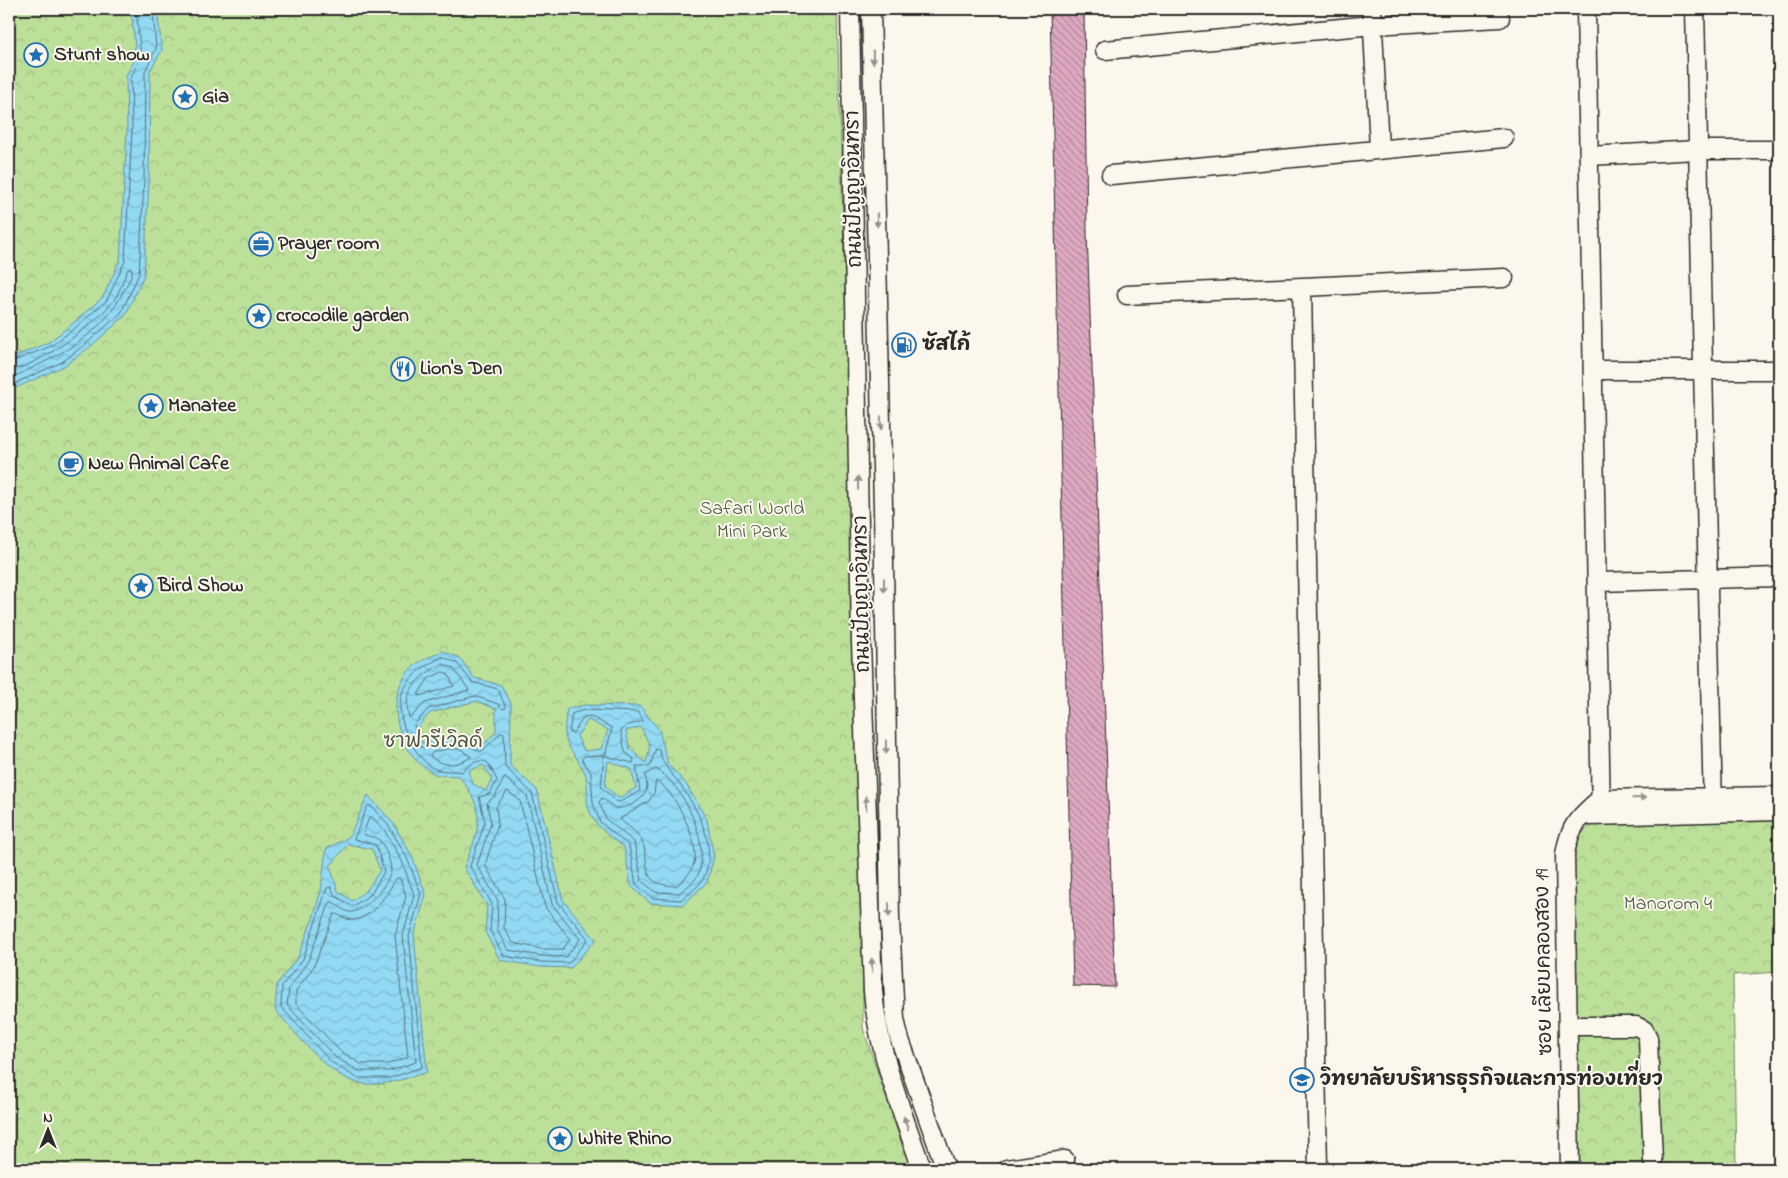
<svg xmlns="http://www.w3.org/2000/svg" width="1788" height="1178" font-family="'Indie Flower','Playpen Sans Thai',sans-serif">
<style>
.park{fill:url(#park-crowns);stroke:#748562}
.water{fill:url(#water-waves);stroke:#6993a4;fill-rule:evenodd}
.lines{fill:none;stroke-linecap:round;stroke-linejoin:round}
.shore{stroke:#54717b;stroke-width:1}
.building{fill:url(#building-back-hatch);stroke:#2b2b2b}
.minor-casing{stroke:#2b2b2b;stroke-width:21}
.minor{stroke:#fbf7ec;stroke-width:18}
.oneway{fill:#93918c}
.labels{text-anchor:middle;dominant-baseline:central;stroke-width:4;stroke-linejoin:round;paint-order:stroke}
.poi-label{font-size:20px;font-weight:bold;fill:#2b2b2b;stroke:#fbf7ec;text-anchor:start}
.street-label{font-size:20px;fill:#2b2b2b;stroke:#fbf7ec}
.park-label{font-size:20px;fill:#4f5846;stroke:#fbf7ec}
</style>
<defs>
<pattern id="park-crowns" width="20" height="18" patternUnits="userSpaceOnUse" patternTransform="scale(1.25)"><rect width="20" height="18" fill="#bcdf99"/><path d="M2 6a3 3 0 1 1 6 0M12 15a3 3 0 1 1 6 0" fill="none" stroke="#a2c084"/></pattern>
<pattern id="water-waves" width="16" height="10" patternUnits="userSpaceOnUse" patternTransform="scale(1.25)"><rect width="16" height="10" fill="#92d9f4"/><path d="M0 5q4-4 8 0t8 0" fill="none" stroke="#7ebad1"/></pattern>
<pattern id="building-back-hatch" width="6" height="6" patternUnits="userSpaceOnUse" patternTransform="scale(1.25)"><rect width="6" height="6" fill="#dea8c1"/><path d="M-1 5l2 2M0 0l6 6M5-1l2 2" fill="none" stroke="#b4899d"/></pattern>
</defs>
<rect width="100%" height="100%" fill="#fbf7ec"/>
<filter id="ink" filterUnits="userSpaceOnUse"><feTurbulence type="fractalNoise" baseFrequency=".02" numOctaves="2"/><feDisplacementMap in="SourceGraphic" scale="10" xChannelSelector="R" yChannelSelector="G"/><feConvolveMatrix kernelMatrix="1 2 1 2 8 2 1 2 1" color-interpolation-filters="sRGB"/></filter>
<g filter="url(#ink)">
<path class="park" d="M 9,9 L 837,9 L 863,929 L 863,1028 L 910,1169 L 9,1169 Z
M 1779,805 L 1779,972 L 1733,975 L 1736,1169 L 1576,1169 L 1570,849 L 1603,808 Z"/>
<path class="water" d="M 127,9 L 157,9 L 162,50 L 150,71 L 149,182 L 144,275 L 125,316 L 90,347 L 64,366 L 9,391 L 9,359 L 49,342 L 72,324 L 103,297 L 120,260 L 127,130 L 126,76 L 136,57 L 132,18 Z
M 443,651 L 460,658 L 474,678 L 501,685 L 511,703 L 510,765 L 537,790 L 563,900 L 596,940 L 571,968 L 540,967 L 500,960 L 485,932 L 487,906 L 464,867 C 480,828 487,812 459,776 C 452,775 439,777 433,773 C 396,753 381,693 415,665 C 423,659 435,655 443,651 ZM 477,701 L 496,709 L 496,732 L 481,747 L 464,737 L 445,738 L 422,743 L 418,727 L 430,713 ZM 483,765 L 492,778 L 486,791 L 473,784 L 469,771 Z
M 584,705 L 640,706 L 659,730 L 668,764 L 686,784 L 707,820 L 714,857 L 707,882 L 683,905 L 650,903 L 631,886 L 624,847 C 608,835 589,823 587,800 C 587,792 588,780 585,773 C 570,743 560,748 567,709 ZM 588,720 L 608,730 L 601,749 L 584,751 L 577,736 ZM 641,727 L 650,746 L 646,763 L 630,749 L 626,731 ZM 608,761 L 631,769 L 636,788 L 619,798 L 605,786 Z
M 368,795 L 393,823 L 412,856 L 426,895 L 414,935 L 427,1072 C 409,1078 374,1089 355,1082 C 323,1071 298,1034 275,1010 L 277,984 L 298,957 L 313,918 L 321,890 L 326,849 L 349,837 ZM 348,844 L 372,849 L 380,870 L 367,890 L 352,901 L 338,891 L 330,866 Z"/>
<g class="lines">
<path class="shore" d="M 9,363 L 51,346 L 75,328 L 107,300 L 125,261 L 132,130 L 131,77 L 141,57 L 137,18 L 133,9
M 9,370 C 37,368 93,325 111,304 C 119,295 123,280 128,269 L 132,269 C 133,276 127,284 124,290 C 103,337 53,358 9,379
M 9,386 L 62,362 L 87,343 L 121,313 L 139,274 L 144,182 L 145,71 L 156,49 L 153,9
M 443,657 L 457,663 L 472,682 L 498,689 L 506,708 L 503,709 L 498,704 L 475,696 L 428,709 L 414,725 L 417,744 L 423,748 L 462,742 L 481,752 L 501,733 L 504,734 L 505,767 L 532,793 L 558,902 L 588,939 L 569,963 L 540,962 L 504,956 L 490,931 L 492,904 L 470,866 L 485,822 L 479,797 L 490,794 L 497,780 L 488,763 C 480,757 468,765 462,772 C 454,770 443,772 435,769 C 414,759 392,713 403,691 C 412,673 425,665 443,657 Z
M 443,664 L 453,668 L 469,690 L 425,703 L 412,716 L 409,717 C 401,690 421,674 443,664 Z
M 443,672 L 448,674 L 454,686 L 419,696 L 419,693 L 428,679 Z
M 585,710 L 638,712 L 643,721 L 625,726 L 621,731 L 625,752 L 634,759 L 633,763 L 605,756 L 612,728 L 590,716 L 584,717 L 573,733 L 569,733 L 572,714 Z
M 447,749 L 461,749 L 471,757 C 458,765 443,768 430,756 L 432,753 Z
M 656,749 L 659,750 C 665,771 672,772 683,789 C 700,813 718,849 703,879 C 699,886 688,895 681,900 L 652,898 L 636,884 L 629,846 L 600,822 L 593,803 L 591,773 L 582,759 L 584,756 L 604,755 L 601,787 L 616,801 L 620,802 L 640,791 L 636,766 L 650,766 Z
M 656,769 C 684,785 711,844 698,875 C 695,881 685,889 679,893 L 655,892 L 642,881 L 634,842 L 606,819 L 599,802 L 602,798 L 615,808 C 624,810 643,801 646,791 C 648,786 646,780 645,775 Z
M 505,778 L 527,796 L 552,904 L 580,939 L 566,957 L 541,956 L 508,950 L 497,930 L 498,901 L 477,865 L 491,823 L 487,803 L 495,796 Z
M 656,781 C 674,789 697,838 695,858 C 693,871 686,878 676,886 C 637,884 652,867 642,841 C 638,831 626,826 620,819 L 649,801 L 654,793 Z
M 508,791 L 520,801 L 545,907 L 570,939 L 563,949 L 542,949 L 513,943 L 504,928 L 505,899 L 485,865 L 498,824 L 496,807 Z
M 371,806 L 389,826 L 407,858 L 421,894 L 409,936 L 422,1067 L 390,1078 L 357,1078 L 331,1062 L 281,1007 L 282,986 L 303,959 L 327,888 L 331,887 L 335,896 L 353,906 L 371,894 L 384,872 L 376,845 L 354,839 L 367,807 Z
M 372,817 L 384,830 L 402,861 L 414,895 L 403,936 L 416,1062 L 389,1071 L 359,1071 L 335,1057 L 287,1005 L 289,989 L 308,961 L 330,902 L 333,902 C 338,905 344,911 349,912 C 363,914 390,883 391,870 C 391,863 385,846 380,841 C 376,836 368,837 363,834 L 369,818 Z
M 400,878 L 406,896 L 395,936 L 408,1057 L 388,1064 L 361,1064 L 340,1051 L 296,1004 L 296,991 L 314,966 L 334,914 C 340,914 345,920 353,920 C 373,918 387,894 396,879 Z"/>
</g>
<path class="building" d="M 1050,9 L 1084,9 L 1087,233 L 1115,987 L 1073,986 Z"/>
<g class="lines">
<g class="minor-casing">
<path id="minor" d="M 850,9 L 861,642 L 873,991 C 878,1053 902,1111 922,1169
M 871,9 L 883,507 L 890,919 L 895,1019 L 899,1037 L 946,1169
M 1372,9 L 1379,149
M 1586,9 L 1601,815
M 1695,9 L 1713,812
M 1105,50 L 1373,25 L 1500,18
M 1589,156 L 1697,150 L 1779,150
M 1111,175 L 1504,138
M 1302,287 L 1504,278
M 1127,295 L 1302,287 L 1318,1169
M 1594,370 L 1779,370
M 1598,582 L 1779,577
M 1590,816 L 1779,811
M 1568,1026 L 1636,1026 L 1644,1030 L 1648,1038 L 1649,1065 L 1653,1161
M 1007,1169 L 1065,1160
M 1570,1169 L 1565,854 C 1570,825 1579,817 1600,799 L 1779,796"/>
</g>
<use href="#minor" class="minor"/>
</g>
<defs><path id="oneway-solid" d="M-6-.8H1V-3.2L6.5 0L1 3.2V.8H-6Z" transform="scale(1.25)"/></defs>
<g class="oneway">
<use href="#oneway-solid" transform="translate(873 57) rotate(89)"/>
<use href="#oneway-solid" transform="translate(877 220) rotate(89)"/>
<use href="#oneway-solid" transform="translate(881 423) rotate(89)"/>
<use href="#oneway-solid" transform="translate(858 483) rotate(-91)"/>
<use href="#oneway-solid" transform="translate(884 585) rotate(89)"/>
<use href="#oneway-solid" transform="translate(886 747) rotate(89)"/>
<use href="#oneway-solid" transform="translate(1639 798) rotate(-2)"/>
<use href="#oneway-solid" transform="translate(866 803) rotate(-92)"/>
<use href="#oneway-solid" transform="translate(889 910) rotate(90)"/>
<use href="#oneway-solid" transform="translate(872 965) rotate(-92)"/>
<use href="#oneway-solid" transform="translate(906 1123) rotate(-109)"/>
</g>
</g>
<defs>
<g id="sight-ring" transform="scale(1.25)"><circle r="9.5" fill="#fbf7ec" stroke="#1f6fb2" stroke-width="1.5"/><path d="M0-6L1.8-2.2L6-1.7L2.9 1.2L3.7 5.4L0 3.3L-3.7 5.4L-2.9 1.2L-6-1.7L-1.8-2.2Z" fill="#1f6fb2"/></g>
<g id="office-ring" transform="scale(1.25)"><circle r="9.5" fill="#fbf7ec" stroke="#1f6fb2" stroke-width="1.5"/><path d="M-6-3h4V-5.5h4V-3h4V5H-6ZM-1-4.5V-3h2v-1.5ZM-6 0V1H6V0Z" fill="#1f6fb2"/></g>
<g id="fuel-ring" transform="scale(1.25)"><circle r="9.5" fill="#fbf7ec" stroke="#1f6fb2" stroke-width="1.5"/><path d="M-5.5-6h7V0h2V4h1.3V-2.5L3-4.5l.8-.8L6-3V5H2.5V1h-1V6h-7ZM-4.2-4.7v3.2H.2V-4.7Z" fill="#1f6fb2"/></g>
<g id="restaurant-ring" transform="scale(1.25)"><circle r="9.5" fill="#fbf7ec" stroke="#1f6fb2" stroke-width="1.5"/><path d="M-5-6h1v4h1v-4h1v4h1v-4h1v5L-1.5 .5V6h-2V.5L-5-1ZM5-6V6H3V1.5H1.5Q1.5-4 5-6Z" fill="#1f6fb2"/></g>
<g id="cafe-ring" transform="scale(1.25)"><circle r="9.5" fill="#fbf7ec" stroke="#1f6fb2" stroke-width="1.5"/><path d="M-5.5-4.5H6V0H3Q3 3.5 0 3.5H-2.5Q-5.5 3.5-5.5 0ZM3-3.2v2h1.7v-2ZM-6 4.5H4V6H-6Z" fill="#1f6fb2"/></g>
<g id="university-ring" transform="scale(1.25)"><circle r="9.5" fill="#fbf7ec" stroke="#1f6fb2" stroke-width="1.5"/><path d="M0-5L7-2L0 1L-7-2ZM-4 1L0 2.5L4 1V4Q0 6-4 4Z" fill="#1f6fb2"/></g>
</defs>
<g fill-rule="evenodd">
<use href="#sight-ring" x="36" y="55"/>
<use href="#sight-ring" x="185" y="97"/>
<use href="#office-ring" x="261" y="244"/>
<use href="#sight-ring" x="259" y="316"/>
<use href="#fuel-ring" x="904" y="345"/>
<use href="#restaurant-ring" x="403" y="369"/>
<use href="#sight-ring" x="151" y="406"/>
<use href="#cafe-ring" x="71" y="464"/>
<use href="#sight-ring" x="141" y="586"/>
<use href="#university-ring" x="1302" y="1080"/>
<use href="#sight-ring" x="560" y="1139"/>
</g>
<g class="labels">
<g class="poi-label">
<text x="54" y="55">Stunt show</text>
<text x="202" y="97">Gia</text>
<text x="278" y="244">Prayer room</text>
<text x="276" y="316">crocodile garden</text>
<text x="922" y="345">ซัสไก้</text>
<text x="420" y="369">Lion's Den</text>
<text x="168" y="406">Manatee</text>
<text x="88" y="464">New Animal Cafe</text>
<text x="158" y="586">Bird Show</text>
<text x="1320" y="1080">วิทยาลัยบริหารธุรกิจและการท่องเที่ยว</text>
<text x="578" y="1139">White Rhino</text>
</g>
<g class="street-label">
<text transform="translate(855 189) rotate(-91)">ถนนปัญญาอินทรา</text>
<text transform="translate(863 594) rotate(-91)">ถนนปัญญาอินทรา</text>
<text transform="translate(1545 962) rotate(-91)">ซอย เลียบคลองสอง 19</text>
</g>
<g class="park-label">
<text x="752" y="509">Safari World<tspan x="752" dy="23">Mini Park</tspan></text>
<text x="433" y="742">ซาฟารีเวิลด์</text>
<text x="1668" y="904">Manorom 4</text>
</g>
</g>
<rect width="1788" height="1178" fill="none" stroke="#fbf7ec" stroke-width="30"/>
<rect x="15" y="15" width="1758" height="1148" fill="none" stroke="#2b2b2b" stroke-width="2" filter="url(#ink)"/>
<g transform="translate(48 1130)" stroke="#fbf7ec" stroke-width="4" paint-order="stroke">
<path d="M0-4L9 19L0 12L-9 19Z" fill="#2b2b2b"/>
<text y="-8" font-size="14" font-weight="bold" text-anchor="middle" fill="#2b2b2b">N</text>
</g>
</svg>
